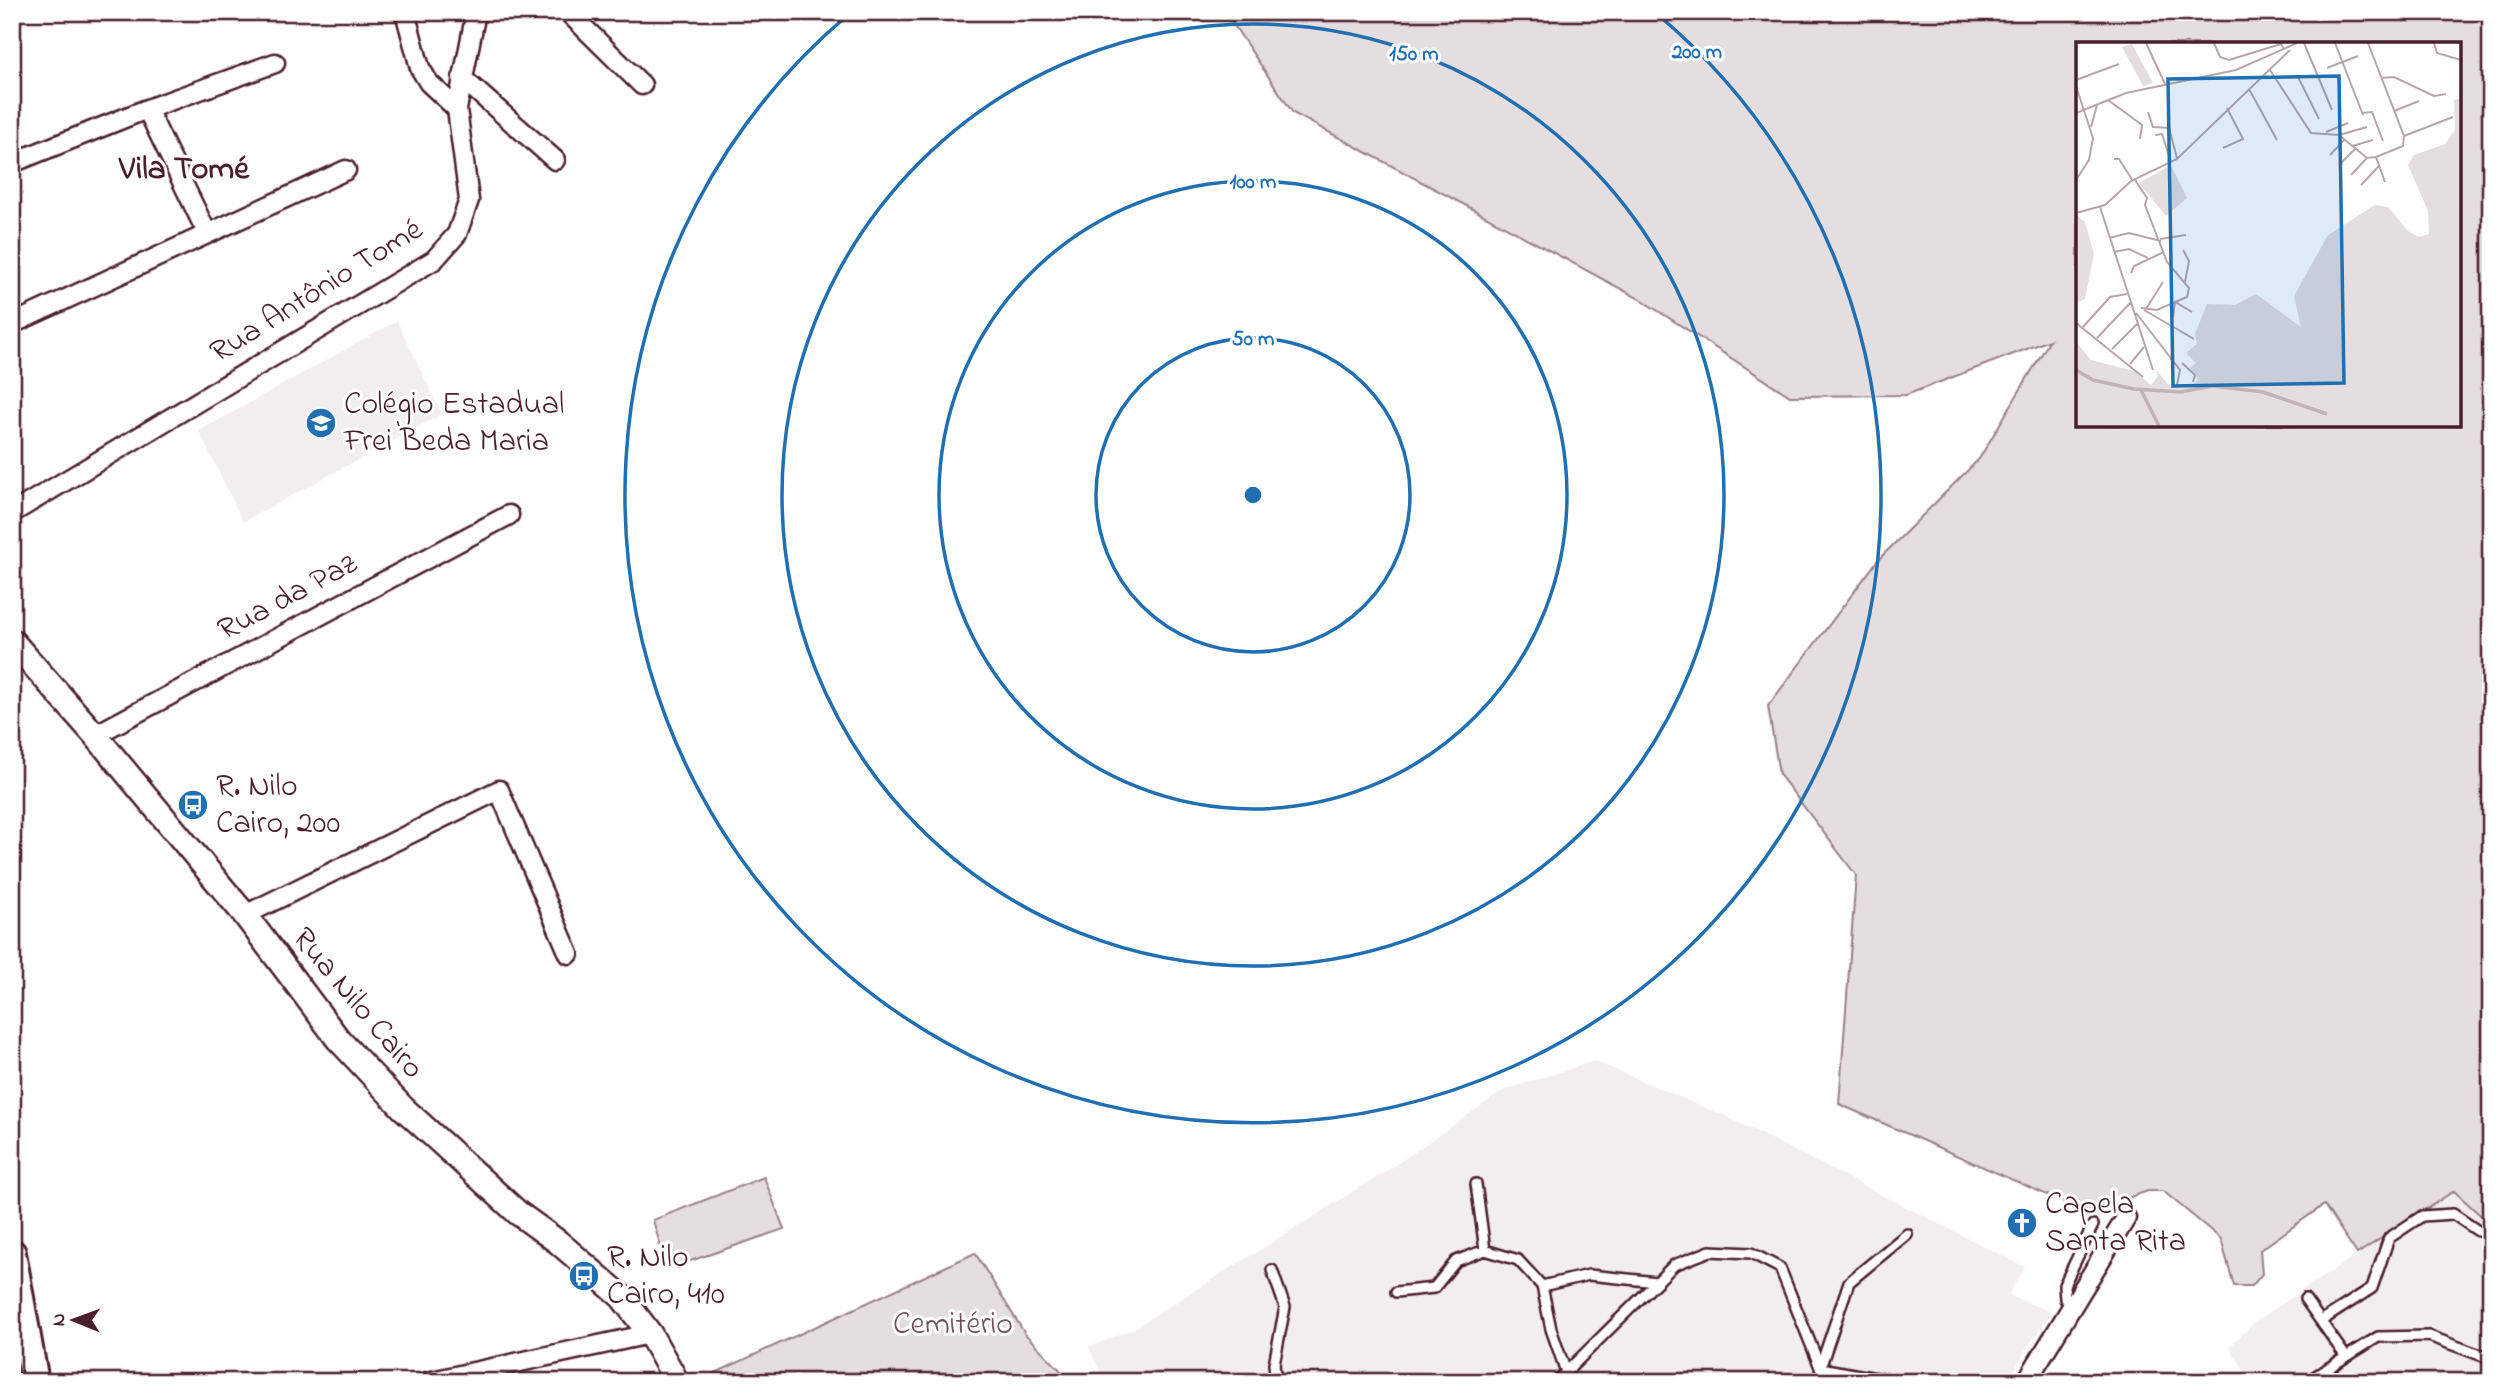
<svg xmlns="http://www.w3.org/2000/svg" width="2503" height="1394" font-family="'Indie Flower',sans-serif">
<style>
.built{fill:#f2eeef}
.green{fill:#e5dee0;stroke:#987e86;stroke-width:2;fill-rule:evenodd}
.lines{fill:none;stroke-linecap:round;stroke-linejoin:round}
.service-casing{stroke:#4a1f2b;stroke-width:14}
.minor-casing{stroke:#4a1f2b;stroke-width:23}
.tertiary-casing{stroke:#4a1f2b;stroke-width:28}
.secondary-casing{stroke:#4a1f2b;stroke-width:32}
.service{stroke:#fff;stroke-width:9}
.minor{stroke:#fff;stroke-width:18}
.tertiary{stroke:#fff;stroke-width:23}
.secondary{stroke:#fff;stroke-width:26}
.ring{fill:none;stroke:#1f6fb2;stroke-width:3.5}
.labels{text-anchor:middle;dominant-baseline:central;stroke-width:6;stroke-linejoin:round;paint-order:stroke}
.street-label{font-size:32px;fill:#4a1f2b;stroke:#fff}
.poi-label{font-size:32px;fill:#4a1f2b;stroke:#fff;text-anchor:start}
.park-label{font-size:32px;fill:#714f58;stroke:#fff}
.neighbourhood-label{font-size:33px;font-weight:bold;fill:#4a1f2b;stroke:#fff}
.inset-river{fill:none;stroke:#c1b3b6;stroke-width:3.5}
.inset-road{fill:none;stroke:#b7a5aa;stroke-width:2}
.view{fill:#1f6fb2;fill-opacity:0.15;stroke:#1f6fb2;stroke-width:3.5}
.inset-edge{fill:none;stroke:#4a1f2b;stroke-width:3.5}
.centre{fill:#1f6fb2;stroke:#fff;stroke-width:3.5}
.ring-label{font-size:21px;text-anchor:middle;font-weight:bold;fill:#1f6fb2;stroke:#fff;stroke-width:6;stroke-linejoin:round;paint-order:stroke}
</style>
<rect width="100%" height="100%" fill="#fff"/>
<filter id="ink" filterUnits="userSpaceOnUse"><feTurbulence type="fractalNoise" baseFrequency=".0143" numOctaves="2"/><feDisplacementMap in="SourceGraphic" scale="14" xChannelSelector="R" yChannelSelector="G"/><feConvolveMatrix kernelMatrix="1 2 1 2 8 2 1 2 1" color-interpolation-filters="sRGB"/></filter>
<g filter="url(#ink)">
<path class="built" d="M 397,321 L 442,414 L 243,522 L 199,431 Z
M 1594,1061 L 1725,1116 L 2025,1267 L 2008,1295 L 2052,1312 L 2027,1347 L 2008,1382 L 1105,1382 L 1089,1347 L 1133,1329 L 1385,1172 L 1504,1090 Z
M 2454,1191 L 2490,1225 L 2491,1382 L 2252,1382 L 2229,1347 L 2256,1321 Z"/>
<path class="green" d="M 1225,12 L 2491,12 L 2491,1229 L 2490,1224 L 2454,1191 L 2357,1254 L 2324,1205 L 2260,1250 L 2262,1274 L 2252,1286 L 2234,1286 L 2221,1239 L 2163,1191 L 2148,1191 L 2086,1212 L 1839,1104 L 1856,875 L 1779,774 L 1768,706 L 1878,560 L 1979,459 L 2050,340 L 1906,395 L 1790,396 L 1638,298 L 1293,113 ZM 2078,44 L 2459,44 L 2459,425 L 2078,425 Z
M 764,1177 L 784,1229 L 667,1269 L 653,1220 Z
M 975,1253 L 1025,1334 L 1072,1382 L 701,1382 L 700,1380 Z"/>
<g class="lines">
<g class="service-casing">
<path id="service" d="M 1476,1184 L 1485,1250
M 1272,1270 L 1285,1307 L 1274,1364 L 1276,1382
M 1542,1286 L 1551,1329 L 1566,1372
M 1396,1292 L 1434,1288 L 1456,1261 L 1485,1250 L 1518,1260 L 1542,1286 L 1589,1275 L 1657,1282
M 2305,1299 L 2346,1357
M 2075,1304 L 2065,1299 L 2064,1285 L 2093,1225
M 2321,1321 L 2372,1288 L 2389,1238 L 2422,1216 L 2453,1214 L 2478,1231
M 1556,1382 L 1674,1265 L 1710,1251 L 1751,1253 L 1780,1268 L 1826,1382
M 1899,1382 L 1820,1368 L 1849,1282 L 1907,1234
M 2306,1382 L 2378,1337 L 2429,1336 L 2491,1359"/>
</g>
<g class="minor-casing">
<path id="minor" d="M 405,12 L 420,68 L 429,83 L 457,109
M 568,12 L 642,85
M 462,78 L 555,160
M 147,109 L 207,233
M 12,163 L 147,109 L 275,63
M 12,324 L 346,170
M 12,513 L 434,260 L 457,234 L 469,200 L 457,109 L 476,12
M 95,735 L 509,515
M 245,915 L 499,790 L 569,954
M 427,1382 L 650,1334
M 2026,1382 L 2126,1218"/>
</g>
<g class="tertiary-casing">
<path id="tertiary" d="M 12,641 L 95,735 L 245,915 L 338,1039 L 403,1108 L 518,1213 L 558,1242 L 622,1297 L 650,1334 L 677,1382"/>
</g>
<g class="secondary-casing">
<path id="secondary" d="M 12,1253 L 35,1382"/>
</g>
<use href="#service" class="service"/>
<use href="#minor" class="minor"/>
<use href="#tertiary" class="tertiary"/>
<use href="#secondary" class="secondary"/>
</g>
</g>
<g class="ring">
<circle cx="1253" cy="495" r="157"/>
<circle cx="1253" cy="495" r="314"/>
<circle cx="1253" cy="495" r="471"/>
<path d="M1657 14A628 628 0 1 1 849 14"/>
</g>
<defs>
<g id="school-disc" transform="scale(1.575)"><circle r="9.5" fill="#1f6fb2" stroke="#fff"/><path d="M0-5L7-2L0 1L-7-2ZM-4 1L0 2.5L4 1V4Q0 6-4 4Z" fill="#fff"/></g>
<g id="bus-disc" transform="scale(1.575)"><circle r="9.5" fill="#1f6fb2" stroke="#fff"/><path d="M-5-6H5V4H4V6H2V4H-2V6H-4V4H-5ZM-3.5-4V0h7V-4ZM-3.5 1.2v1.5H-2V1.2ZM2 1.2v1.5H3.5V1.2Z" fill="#fff"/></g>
<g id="church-disc" transform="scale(1.575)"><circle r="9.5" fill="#1f6fb2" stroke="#fff"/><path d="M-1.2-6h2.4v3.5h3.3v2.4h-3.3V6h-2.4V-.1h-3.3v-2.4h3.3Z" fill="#fff"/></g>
</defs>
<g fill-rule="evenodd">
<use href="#school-disc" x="321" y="423"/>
<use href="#bus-disc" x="193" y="805"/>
<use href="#church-disc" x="2022" y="1223"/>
<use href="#bus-disc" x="584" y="1276"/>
</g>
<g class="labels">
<g class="street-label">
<text transform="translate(317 292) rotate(-32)">Rua Antônio Tomé</text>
<text transform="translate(288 598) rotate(-28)">Rua da Paz</text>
<text transform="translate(357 1004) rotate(50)">Rua Nilo Cairo</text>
</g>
<g class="poi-label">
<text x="344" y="405">Colégio Estadual<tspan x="344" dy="37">Frei Beda Maria</tspan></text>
<text x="216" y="787">R. Nilo<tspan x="216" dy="37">Cairo, 200</tspan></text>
<text x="2045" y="1205">Capela<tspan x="2045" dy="37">Santa Rita</tspan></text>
<text x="607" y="1258">R. Nilo<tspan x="607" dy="37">Cairo, 410</tspan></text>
</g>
<g class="park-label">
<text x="953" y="1325">Cemitério</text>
</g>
<g class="neighbourhood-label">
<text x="184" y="170">Vila Tomé</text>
</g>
</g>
<g transform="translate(2076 42)">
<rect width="385" height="385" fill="#fff"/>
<path d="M 56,2 L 77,41 L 67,44 L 46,5 ZM 385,56 L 385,384 L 0,384 L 0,300 L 15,318 L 58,329 L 75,343 L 82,334 L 79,326 L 94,345 L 118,342 L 122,337 L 114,326 L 120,321 L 110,311 L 121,302 L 119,292 L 131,262 L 159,263 L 180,252 L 225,285 L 218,254 L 252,193 L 299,163 L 312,165 L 332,189 L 343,195 L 353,192 L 352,169 L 332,123 L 338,113 L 369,102 L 379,88 L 378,58 ZM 95,123 L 111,156 L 90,174 L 63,141 ZM 0,173 L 9,180 L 18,212 L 9,257 L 0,261 Z" fill="#e5dee0"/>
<path class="inset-river" d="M 0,328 L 17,338 L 58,347 L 105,350 L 136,344 L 187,350 L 251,372M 65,348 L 83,384"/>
<path class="inset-road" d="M 70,1 L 89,42M 138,1 L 144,15 L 153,18 L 205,2 L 208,7M 228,1 L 256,68M 259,1 L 287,73M 358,1 L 361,11 L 385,18M 251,26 L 282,14M 194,28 L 235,91 L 263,93 L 291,116 L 300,115 L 327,104 L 328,94 L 292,1M 222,35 L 243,77M 305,36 L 318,35 L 358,54 L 370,52M 0,38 L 43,22M 0,44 L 17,96 L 13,118 L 0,138M 173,47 L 201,98M 32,58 L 66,83 L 64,97M 318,69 L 343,59M 72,70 L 77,85 L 93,86 L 101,116M 0,71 L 50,51 L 160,28 L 221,1M 286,71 L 296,70 L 307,99M 15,85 L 21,63M 250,90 L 272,81M 79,93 L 86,92 L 95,120M 263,93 L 291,85M 328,94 L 377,75M 276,104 L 297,98M 147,106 L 167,97 L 151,66M 254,113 L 269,97M 300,115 L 309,140M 38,117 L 43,117 L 57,139M 263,123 L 279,107M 275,133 L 291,116M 59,138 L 71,156 L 69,163 L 91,220 L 113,246 L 111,255 L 81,268 L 65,266M 285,143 L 303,124M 24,165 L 77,328M 0,171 L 29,163 L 55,139 L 101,117 L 214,8M 33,196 L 53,191 L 85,199M 84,197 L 110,193M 107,208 L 113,219 L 109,240M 38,210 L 53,207 L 72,216M 55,231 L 58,224 L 88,210M 70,267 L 87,240M 68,268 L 118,297M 60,271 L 104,328 L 101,343M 97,275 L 99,260 L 116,270M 0,281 L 67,335M 7,285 L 34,255 L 51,252M 21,296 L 55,260M 36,307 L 61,282M 106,321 L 119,333 L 117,340M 54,322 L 68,305"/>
<path class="view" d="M 263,34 L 268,341 L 97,344 L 92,37 Z"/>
<rect width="385" height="385" class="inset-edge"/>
</g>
<circle cx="1253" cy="495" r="10" class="centre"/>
<g class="ring-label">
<text x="1697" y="58">200 m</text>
<text x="1414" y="60">150 m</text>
<text x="1253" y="188">100 m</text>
<text x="1253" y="345">50 m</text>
</g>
<rect width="2503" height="1394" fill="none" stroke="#fff" stroke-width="42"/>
<rect x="21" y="21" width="2461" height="1352" fill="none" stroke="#4a1f2b" stroke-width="2.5" filter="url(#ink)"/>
<g transform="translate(74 1320) rotate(271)" stroke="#ffffff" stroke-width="5" paint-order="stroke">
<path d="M0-5L12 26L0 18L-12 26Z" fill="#4a1f2b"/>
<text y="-10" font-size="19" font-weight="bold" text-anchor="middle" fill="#4a1f2b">N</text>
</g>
</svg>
